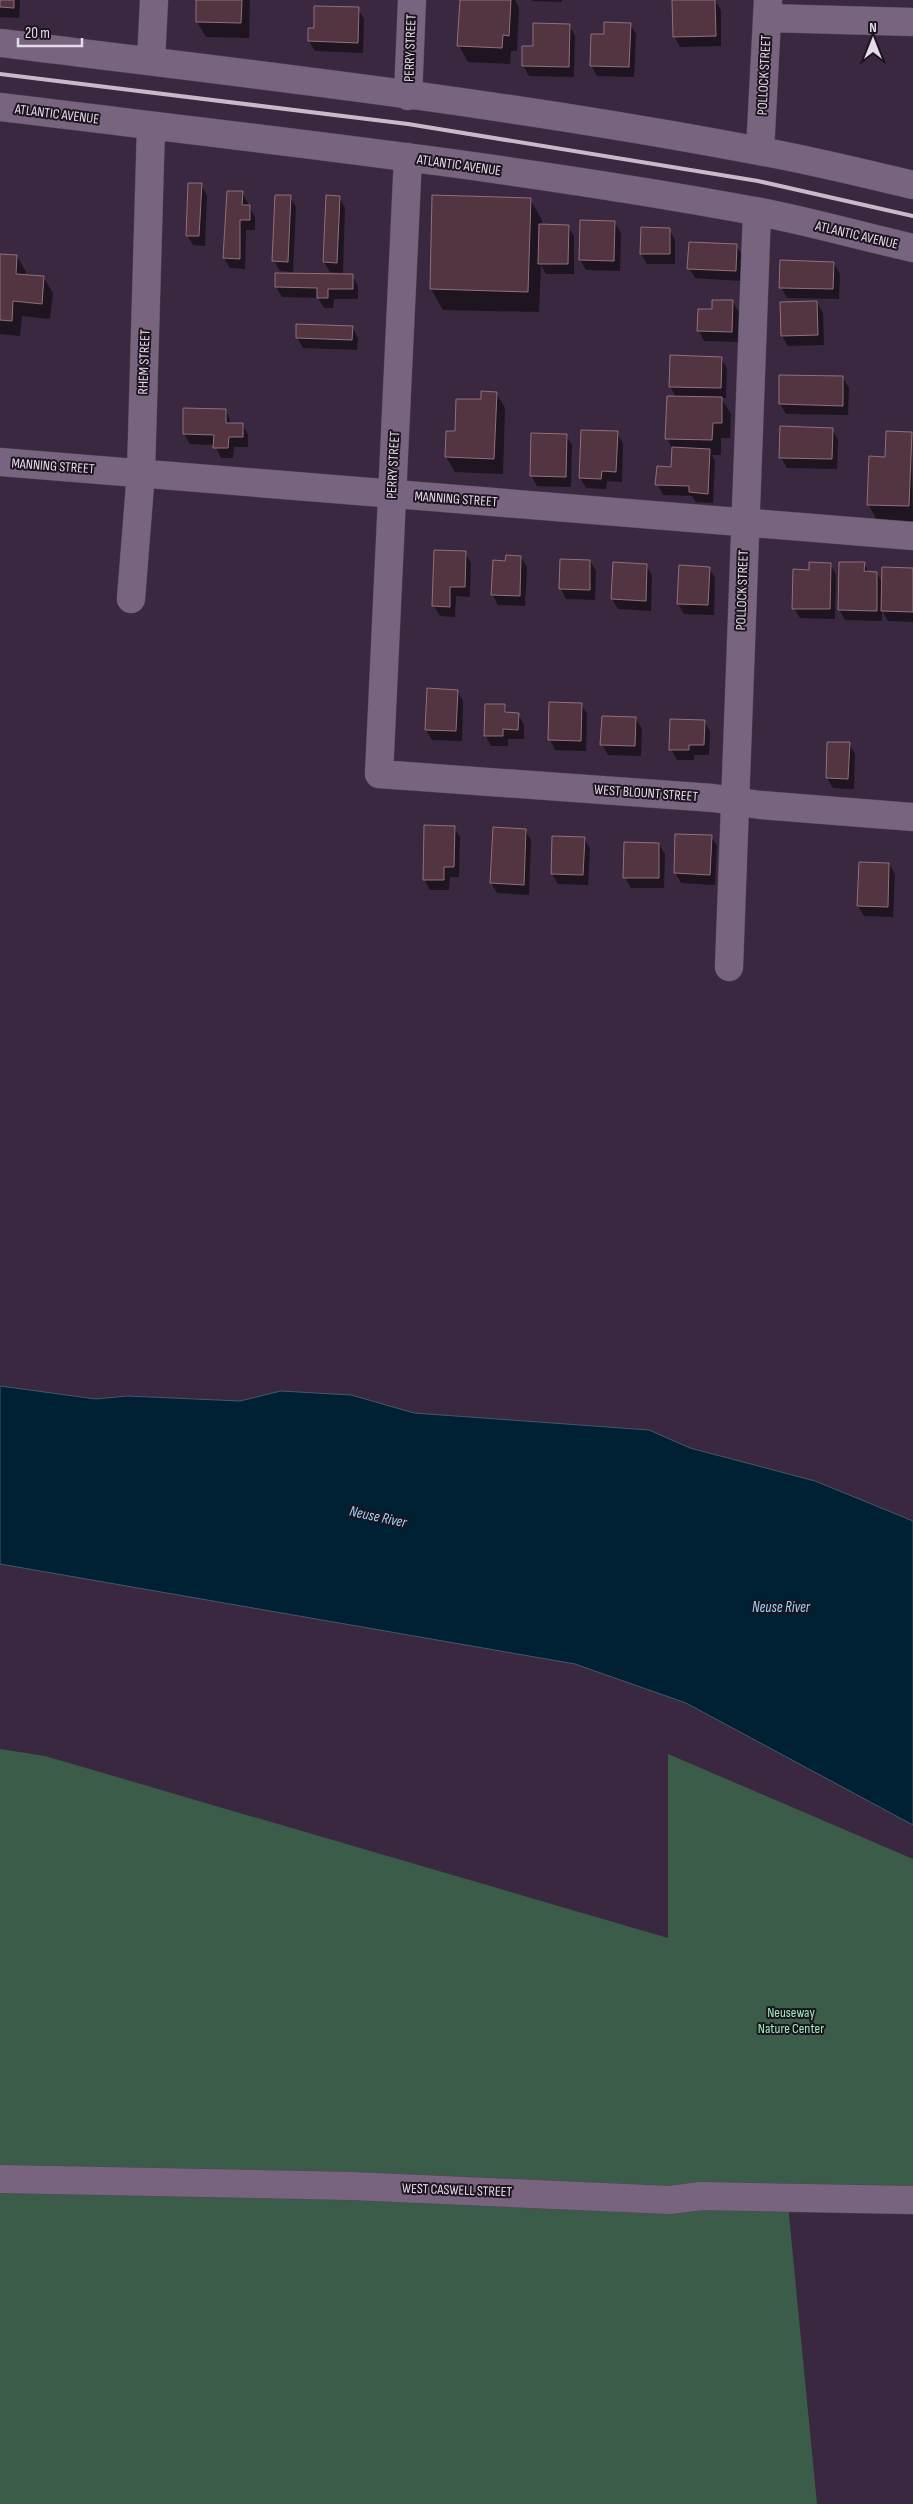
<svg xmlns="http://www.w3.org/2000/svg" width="913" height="2504" font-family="'Sofia Sans Condensed',sans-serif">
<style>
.green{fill:#3b5c48}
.water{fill:#002034;stroke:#45586a}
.shadow{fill:#0007}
.building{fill:#533541;stroke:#926f7c}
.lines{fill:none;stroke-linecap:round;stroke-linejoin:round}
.minor-casing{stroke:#534558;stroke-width:29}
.minor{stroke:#78647f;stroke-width:28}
.rail{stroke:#c7bbcb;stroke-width:4}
.labels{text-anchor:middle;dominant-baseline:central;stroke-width:4;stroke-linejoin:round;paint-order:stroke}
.street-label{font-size:14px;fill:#e5dae9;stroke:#1c141f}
.park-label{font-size:14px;fill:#9ce7bb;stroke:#1c141f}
.water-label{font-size:15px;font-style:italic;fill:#9ed3fa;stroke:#1c141f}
</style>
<rect width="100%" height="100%" fill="#39283f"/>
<path class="green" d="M 0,1749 L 45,1756 L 668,1938 L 668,1754 L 913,1859 L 913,2188 L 786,2184 L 817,2504 L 0,2504 Z"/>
<path class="water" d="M 0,1386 L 96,1399 L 127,1396 L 240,1401 L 281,1391 L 351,1395 L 414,1413 L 649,1430 L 690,1448 L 815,1481 L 913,1521 L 913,1825 L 686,1703 L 575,1664 L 0,1564 Z"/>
<path class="shadow" d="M 0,0 L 20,0 L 19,18 L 0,17 Z
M 198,0 L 250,0 L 249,38 L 206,37 L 197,22 Z
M 461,0 L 515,0 L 519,8 L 517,51 L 511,51 L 510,64 L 468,62 L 459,46 Z
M 532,0 L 562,0 L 562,2 L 533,1 Z
M 715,0 L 721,10 L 721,46 L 680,47 L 674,36 Z
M 358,9 L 364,19 L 363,53 L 315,51 L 309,41 L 309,29 L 315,29 Z
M 630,24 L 636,34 L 634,77 L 597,76 L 591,65 L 605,36 Z
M 569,25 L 575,36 L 574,77 L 529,76 L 523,66 L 534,47 Z
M 201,185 L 207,195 L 205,246 L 193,245 L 187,235 Z
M 242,192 L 255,217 L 255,230 L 246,230 L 245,269 L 230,268 L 224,258 Z
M 276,196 L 290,197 L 296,207 L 293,272 L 280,271 L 274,261 Z
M 339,197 L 345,208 L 343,273 L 330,272 L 324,262 Z
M 434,197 L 530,199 L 542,220 L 542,225 L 568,226 L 574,236 L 574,274 L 546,274 L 541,265 L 539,312 L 443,310 L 431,289 Z
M 615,223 L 621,233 L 620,271 L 586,270 L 580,260 Z
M 669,229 L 675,240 L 675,264 L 647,264 L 641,253 Z
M 736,245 L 742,255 L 741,281 L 695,278 L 689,268 Z
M 0,255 L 17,256 L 26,272 L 25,276 L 44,278 L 53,293 L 50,319 L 22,316 L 20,336 L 0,334 Z
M 834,263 L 840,274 L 839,299 L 787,298 L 781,287 Z
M 352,275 L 358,286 L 358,299 L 334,299 L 333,308 L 324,308 L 318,298 L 282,297 L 276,287 Z
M 733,302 L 739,312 L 738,342 L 704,341 L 699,331 L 713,311 Z
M 817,302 L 823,313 L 824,345 L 788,346 L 782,336 Z
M 352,327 L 358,338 L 357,350 L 303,348 L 297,337 Z
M 721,358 L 727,368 L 726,398 L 721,398 L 731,414 L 730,438 L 721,438 L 721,455 L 712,455 L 715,461 L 713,503 L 696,502 L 692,496 L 663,495 L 657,484 L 672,468 L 673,450 L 667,438 L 676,397 L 670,386 Z
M 781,377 L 843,378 L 849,388 L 848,415 L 786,414 L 780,404 Z
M 496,393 L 505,408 L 503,474 L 455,472 L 446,457 L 456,432 L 482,401 Z
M 226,410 L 231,424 L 242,424 L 248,434 L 248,447 L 234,447 L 233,458 L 221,458 L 215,445 L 190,444 L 184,434 Z
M 832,429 L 838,440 L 837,469 L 787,468 L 781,458 Z
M 617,433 L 623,443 L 622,482 L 607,481 L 606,489 L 586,488 L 580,477 Z
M 911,434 L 913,521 L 877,520 L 868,504 L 886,458 Z
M 566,435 L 572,445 L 571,487 L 537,486 L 531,475 Z
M 465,553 L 471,563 L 470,597 L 456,596 L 455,617 L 440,616 L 434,606 Z
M 521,557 L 527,567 L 525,606 L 498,605 L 492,594 L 507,562 Z
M 590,561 L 596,571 L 595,600 L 566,599 L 561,589 Z
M 830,564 L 836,574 L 835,619 L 800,618 L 794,608 L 810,571 Z
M 864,564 L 869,573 L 877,573 L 883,584 L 913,569 L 913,622 L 888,621 L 882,611 L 882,621 L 845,620 L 839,610 Z
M 646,565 L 652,575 L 651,611 L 618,609 L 612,599 Z
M 709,568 L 715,578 L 714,615 L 684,614 L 678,604 Z
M 457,691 L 463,701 L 462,741 L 432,740 L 426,730 Z
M 581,704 L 587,714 L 586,751 L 555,750 L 550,740 Z
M 504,706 L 509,714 L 518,714 L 524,725 L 524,739 L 508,739 L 508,746 L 491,746 L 485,735 Z
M 636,719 L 642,729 L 641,756 L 608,755 L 602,744 Z
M 704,721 L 710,731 L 709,755 L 694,755 L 694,760 L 677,760 L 671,749 Z
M 849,744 L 855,754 L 854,789 L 833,788 L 827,778 Z
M 454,827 L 460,837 L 459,877 L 450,877 L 449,890 L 430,890 L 424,879 Z
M 525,830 L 531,840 L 529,895 L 497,893 L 491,883 Z
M 711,836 L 717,846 L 715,885 L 681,883 L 675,873 Z
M 584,838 L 590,849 L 588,885 L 558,884 L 552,874 Z
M 659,844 L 665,854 L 664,888 L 631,888 L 625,877 Z
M 889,864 L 895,874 L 893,917 L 864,916 L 858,906 Z"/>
<path class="building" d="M 0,0 L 14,0 L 14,8 L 0,7 Z
M 196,0 L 242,0 L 241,23 L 196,22 Z
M 460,0 L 511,0 L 509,36 L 503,35 L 502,48 L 457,46 Z
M 672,0 L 715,0 L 716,36 L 673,37 Z
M 314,6 L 359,7 L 358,43 L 308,41 L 308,28 L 314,28 Z
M 604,22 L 631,23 L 629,67 L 590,66 L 591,34 L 604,34 Z
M 533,23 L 570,24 L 569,67 L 522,66 L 522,46 L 533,46 Z
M 188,183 L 202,183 L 199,236 L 186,236 Z
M 227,191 L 243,191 L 242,205 L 250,205 L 250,220 L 240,220 L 240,259 L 223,258 Z
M 275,195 L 291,195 L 288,262 L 272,261 Z
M 326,195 L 340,196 L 337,263 L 323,262 Z
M 432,195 L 531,198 L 528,292 L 430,289 Z
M 580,220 L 615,221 L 614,261 L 579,260 Z
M 539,224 L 569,225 L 568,264 L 538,264 Z
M 641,227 L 670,228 L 670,254 L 640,254 Z
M 689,242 L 737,244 L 736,271 L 687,269 Z
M 0,254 L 17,255 L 16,274 L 44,276 L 42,304 L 13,301 L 12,321 L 0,320 Z
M 780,260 L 834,262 L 833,289 L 779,288 Z
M 275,273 L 353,274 L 353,289 L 328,289 L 328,298 L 317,298 L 317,288 L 275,287 Z
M 712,300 L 733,300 L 732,332 L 697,331 L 698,309 L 712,309 Z
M 817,301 L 818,335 L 781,336 L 780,302 Z
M 296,324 L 353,326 L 352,340 L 296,338 Z
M 670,355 L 722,357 L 721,388 L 669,387 Z
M 779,375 L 843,376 L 843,406 L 779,404 Z
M 481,391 L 497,392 L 494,459 L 445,457 L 446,431 L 455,431 L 456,399 L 481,399 Z
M 667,396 L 722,397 L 722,423 L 713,423 L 712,440 L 665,439 Z
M 183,408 L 226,409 L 226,423 L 243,423 L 243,437 L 229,437 L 228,448 L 213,448 L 214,435 L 183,434 Z
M 780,426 L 833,428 L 832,459 L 779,458 Z
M 581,430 L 618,431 L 616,472 L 602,471 L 601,479 L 579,478 Z
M 886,431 L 912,432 L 909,506 L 867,505 L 869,456 L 885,457 Z
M 531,433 L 567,434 L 566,477 L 530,476 Z
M 672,447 L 710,449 L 708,494 L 689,492 L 689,486 L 655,485 L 657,466 L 671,467 Z
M 434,550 L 466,551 L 465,587 L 450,587 L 450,607 L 432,606 Z
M 506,555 L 521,556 L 520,596 L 491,595 L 493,560 L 505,561 Z
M 560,559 L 590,560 L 590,590 L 559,589 Z
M 613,562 L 647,564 L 646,601 L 611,599 Z
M 809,562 L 831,563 L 830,609 L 792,609 L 793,569 L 809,570 Z
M 839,562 L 865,562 L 864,571 L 877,572 L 877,611 L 838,610 Z
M 679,565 L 710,567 L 708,605 L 677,604 Z
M 882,567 L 913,568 L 913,612 L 881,611 Z
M 427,688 L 458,690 L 456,731 L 425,730 Z
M 549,702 L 582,703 L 581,741 L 548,740 Z
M 485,704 L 505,704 L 505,712 L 519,713 L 518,730 L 503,729 L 503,736 L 484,736 Z
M 602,716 L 636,717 L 635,746 L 600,745 Z
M 670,719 L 705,720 L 704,745 L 689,745 L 689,750 L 669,750 Z
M 827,742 L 850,742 L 848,779 L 826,778 Z
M 424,825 L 455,826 L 454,867 L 444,867 L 444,880 L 423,880 Z
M 493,827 L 526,829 L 524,885 L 490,883 Z
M 675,834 L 712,835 L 710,875 L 674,873 Z
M 552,836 L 585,837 L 583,875 L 551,874 Z
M 624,842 L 659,843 L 659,878 L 623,878 Z
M 859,862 L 889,863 L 888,907 L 857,906 Z"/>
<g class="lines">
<g class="minor-casing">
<path id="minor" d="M 767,18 L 913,22
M 0,43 C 253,74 508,103 759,151 C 810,160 862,173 913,185
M 151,61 L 154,0
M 408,96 L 412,0
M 0,107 C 252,138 505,165 755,211 C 808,221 860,236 913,248
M 760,151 L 768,0
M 408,157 L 379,774 L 713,798 L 760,805 L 913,817
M 0,462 L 913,536
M 131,599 L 141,472 L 151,126
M 729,967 L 757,212
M 0,2179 L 352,2186 L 670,2200 L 701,2196 L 913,2200"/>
</g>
<use href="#minor" class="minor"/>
<path class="rail" d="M 0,74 L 408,124 L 758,181 L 913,216"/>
</g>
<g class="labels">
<g class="street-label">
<text transform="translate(410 48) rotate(-88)">PERRY STREET</text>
<text transform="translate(764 75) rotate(-87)">POLLOCK STREET</text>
<text transform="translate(57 114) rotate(7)">ATLANTIC AVENUE</text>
<text transform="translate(459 165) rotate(8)">ATLANTIC AVENUE</text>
<text transform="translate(857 235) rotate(13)">ATLANTIC AVENUE</text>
<text transform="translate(144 362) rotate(-88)">RHEM STREET</text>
<text transform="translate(393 465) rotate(-87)">PERRY STREET</text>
<text transform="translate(53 466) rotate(4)">MANNING STREET</text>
<text transform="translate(456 499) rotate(4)">MANNING STREET</text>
<text transform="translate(742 590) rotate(-88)">POLLOCK STREET</text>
<text transform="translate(646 793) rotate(4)">WEST BLOUNT STREET</text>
<text transform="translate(457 2190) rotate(2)">WEST CASWELL STREET</text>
</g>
<g class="park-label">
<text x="791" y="2012">Neuseway<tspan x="791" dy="16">Nature Center</tspan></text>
</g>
<g class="water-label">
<text transform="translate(378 1517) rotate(12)">Neuse River</text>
<text x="781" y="1607">Neuse River</text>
</g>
</g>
<g transform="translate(873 40)" stroke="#1c141f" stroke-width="4" paint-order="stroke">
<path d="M0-4L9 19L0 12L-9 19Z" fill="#e5dae9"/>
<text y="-8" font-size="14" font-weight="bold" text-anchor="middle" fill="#e5dae9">N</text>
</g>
<path d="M18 38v8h64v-8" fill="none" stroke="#e5dae9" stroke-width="2.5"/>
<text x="25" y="38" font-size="15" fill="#e5dae9" stroke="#1c141f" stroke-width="4" paint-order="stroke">20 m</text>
</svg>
